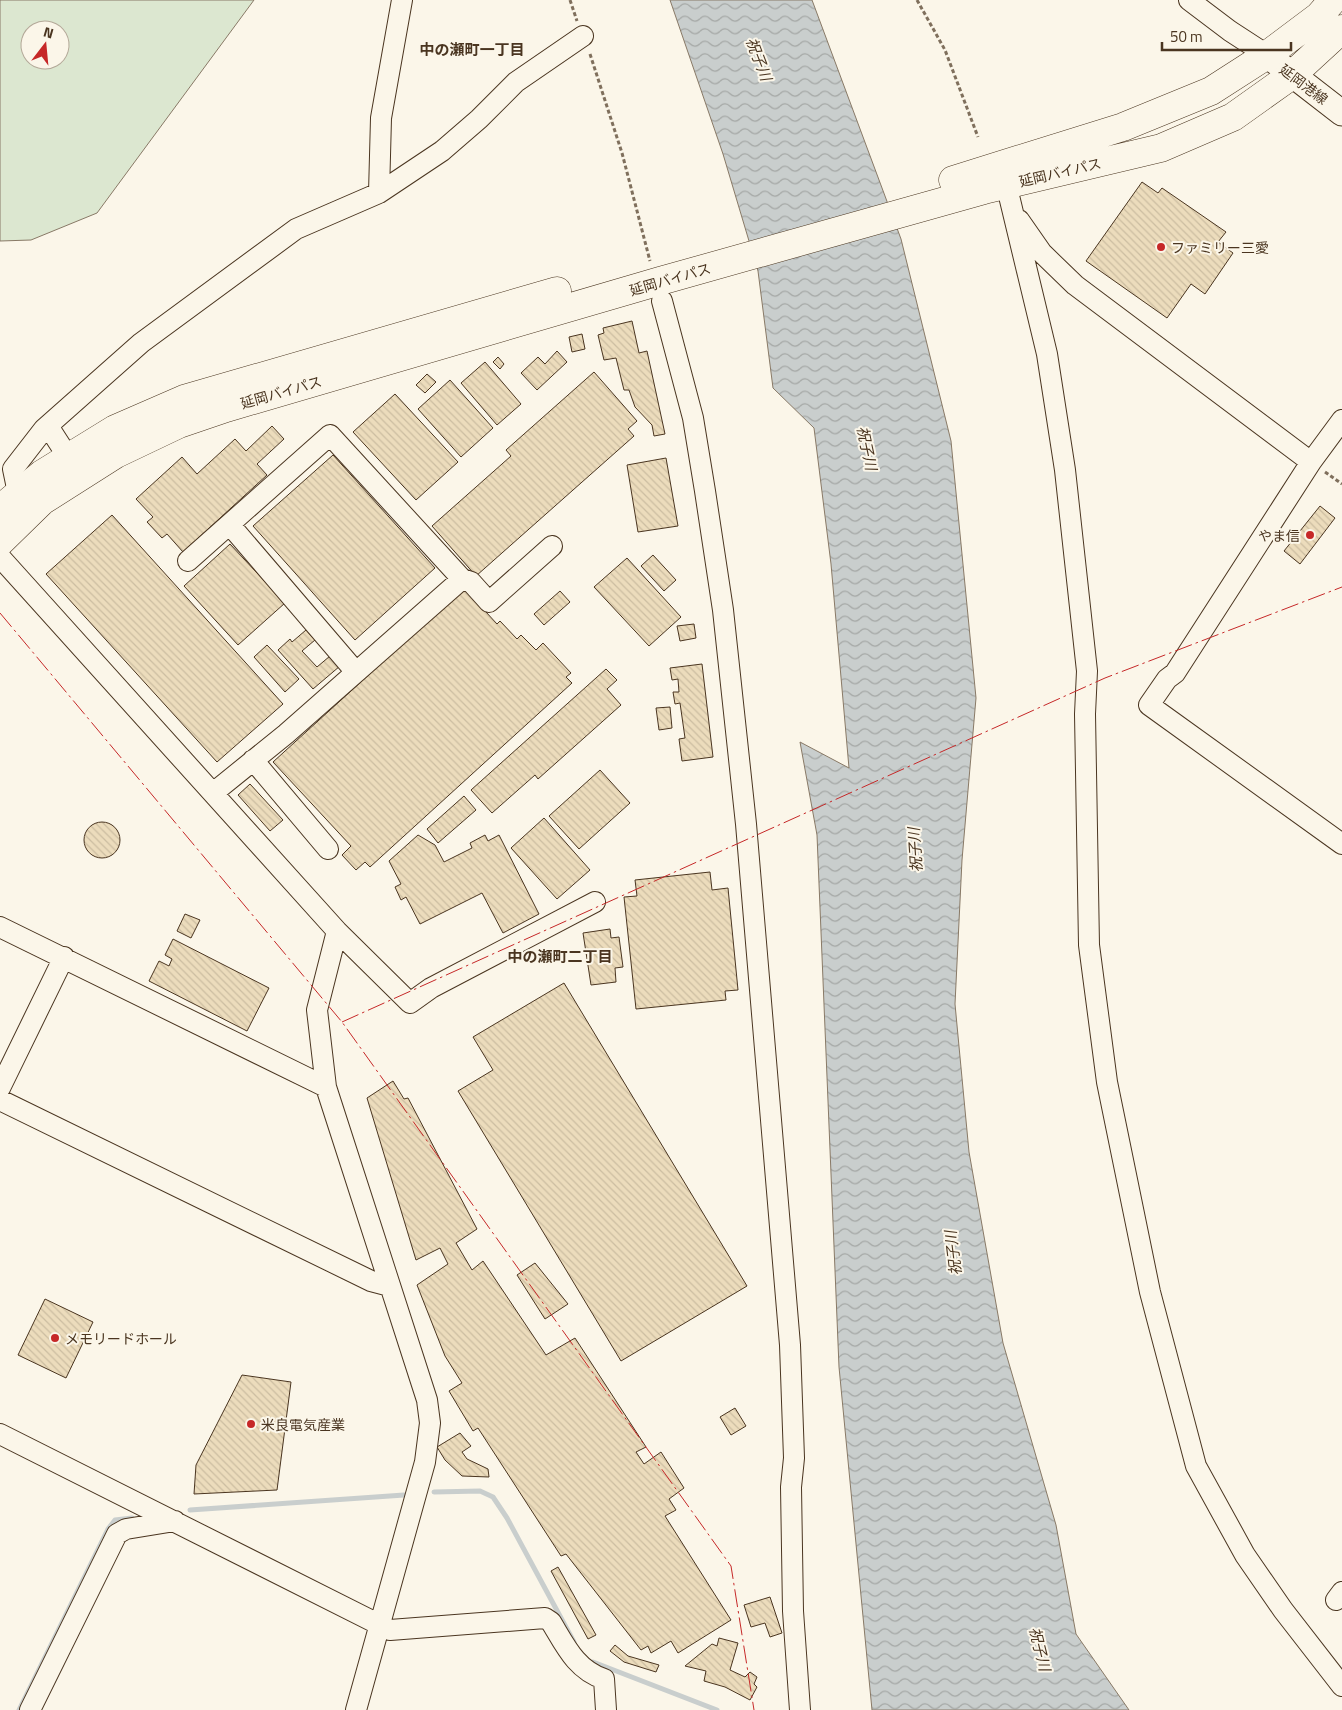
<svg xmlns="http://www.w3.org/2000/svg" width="1342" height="1710" font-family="'Titillium Web','Noto Sans JP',sans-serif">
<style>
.pitch{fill:#dce7d0;stroke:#887966;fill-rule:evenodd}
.water{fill:url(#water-waves);stroke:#887966}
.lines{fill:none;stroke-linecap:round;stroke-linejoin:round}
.stream{stroke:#c9cecd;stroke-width:5}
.building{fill:url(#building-back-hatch);stroke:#4a3520}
.minor-casing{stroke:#4a3520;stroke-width:22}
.major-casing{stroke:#4a3520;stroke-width:27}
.highway-casing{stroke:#4a3520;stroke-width:29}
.path{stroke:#7f6f5c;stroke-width:3;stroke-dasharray:4 2.5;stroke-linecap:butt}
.minor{stroke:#fbf6e9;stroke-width:20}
.major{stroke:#fbf6e9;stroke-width:25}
.highway{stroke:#fbf6e9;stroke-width:28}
.power{stroke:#c62828;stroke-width:1;stroke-dasharray:18 4 2.5 4;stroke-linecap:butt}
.poi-dot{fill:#c62828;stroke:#fbf6e9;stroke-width:2}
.labels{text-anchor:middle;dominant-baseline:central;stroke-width:4;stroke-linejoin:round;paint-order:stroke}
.street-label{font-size:14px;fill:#4a3520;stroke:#fbf6e9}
.poi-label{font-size:14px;fill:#4a3520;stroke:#fbf6e9;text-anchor:start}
.neighbourhood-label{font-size:15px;font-weight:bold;fill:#4a3520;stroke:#fbf6e9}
.water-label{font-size:15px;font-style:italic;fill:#4a3520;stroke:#fbf6e9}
</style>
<defs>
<pattern id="water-waves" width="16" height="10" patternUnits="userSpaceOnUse" patternTransform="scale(1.25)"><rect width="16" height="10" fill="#c9cecd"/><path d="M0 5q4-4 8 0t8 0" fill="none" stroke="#a5a8a6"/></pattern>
<pattern id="building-back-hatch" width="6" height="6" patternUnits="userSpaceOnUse" patternTransform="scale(1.25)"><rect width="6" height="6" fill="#ecdcbc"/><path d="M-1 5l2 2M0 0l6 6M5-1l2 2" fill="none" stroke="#ccbda1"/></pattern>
</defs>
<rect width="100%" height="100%" fill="#fbf6e9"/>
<path class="pitch" d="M 0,0 L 254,0 L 97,213 L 31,240 L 0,241 ZM 30,30 L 60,30 L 60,60 L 30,60 Z"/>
<path class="water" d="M 670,0 L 812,0 L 901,239 L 951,441 L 976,698 L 962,860 L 955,1004 L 969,1152 L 1003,1343 L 1056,1525 L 1076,1634 L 1129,1710 L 872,1710 L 839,1367 L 817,835 L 800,742 L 849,768 L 831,564 L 814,428 L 773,388 L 758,271 L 723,154 Z"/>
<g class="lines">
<path class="stream" d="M 434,1492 L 480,1491 L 493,1497 L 507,1518 L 574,1642
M 190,1510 L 404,1495
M 593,1662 L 717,1710
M 19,1710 L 108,1529 L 115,1520 L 132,1518"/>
</g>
<path class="building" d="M 1142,182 L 1158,193 L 1162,188 L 1226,232 L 1218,242 L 1233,253 L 1205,294 L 1191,284 L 1167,318 L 1086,261 Z
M 632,321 L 639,353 L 647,351 L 665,434 L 654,436 L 652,425 L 635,407 L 629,390 L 624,390 L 616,358 L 604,360 L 598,335 L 604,333 L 603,328 Z
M 582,334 L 585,349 L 572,352 L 569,337 Z
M 557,351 L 567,362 L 537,390 L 521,373 L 538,357 L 545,364 Z
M 498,357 L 504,364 L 500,369 L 493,362 Z
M 485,362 L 521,404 L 497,425 L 461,383 Z
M 594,372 L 637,421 L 628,429 L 634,436 L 476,576 L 432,526 L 511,456 L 506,450 Z
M 427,374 L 436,382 L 425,393 L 416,385 Z
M 450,380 L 493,428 L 461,457 L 418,409 Z
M 395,394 L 458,462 L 416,500 L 353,432 Z
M 272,426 L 284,439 L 257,464 L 267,475 L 183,552 L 167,534 L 162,538 L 147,522 L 153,517 L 136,499 L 182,457 L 197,474 L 235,439 L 246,451 Z
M 333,455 L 435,568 L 355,640 L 253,526 Z
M 666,458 L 678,526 L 638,532 L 627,465 Z
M 1320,506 L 1335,518 L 1300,564 L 1284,551 Z
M 112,515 L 283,704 L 217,762 L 46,574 Z
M 230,544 L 285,603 L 238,645 L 184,586 Z
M 653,555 L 676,580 L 664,591 L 641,566 Z
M 627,558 L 681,617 L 649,646 L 594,587 Z
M 464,588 L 497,624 L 500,621 L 517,639 L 521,635 L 536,650 L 543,643 L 571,673 L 566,677 L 572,683 L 370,867 L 365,862 L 356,870 L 342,855 L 351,846 L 273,762 Z
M 560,591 L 570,602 L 544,625 L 534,614 Z
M 694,624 L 696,638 L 680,641 L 677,626 Z
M 306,630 L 315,640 L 302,651 L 317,667 L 330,656 L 340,666 L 313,689 L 278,650 L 290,639 L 292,642 Z
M 267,645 L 299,679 L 285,692 L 254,657 Z
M 702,664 L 713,757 L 682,761 L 679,739 L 685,738 L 680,703 L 675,704 L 673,692 L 679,692 L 678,679 L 672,680 L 670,668 Z
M 606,669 L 617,680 L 607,689 L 621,705 L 538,779 L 535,775 L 492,813 L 471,790 Z
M 670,707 L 672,728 L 659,730 L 656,708 Z
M 600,770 L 630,803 L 579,849 L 549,816 Z
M 250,784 L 283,820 L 270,831 L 238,795 Z
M 464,796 L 476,810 L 438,843 L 427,829 Z
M 544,818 L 590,870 L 557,899 L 511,848 Z
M84 840a18 18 0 1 1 36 0a18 18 0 1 1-36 0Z
M 418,835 L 435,845 L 444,862 L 472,848 L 470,843 L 485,835 L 488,841 L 499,835 L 539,914 L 503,933 L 482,893 L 420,924 L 406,897 L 401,900 L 395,887 L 401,884 L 389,861 Z
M 710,872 L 712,890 L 728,888 L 738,990 L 725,991 L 726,1000 L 636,1009 L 624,897 L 637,896 L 635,880 Z
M 185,914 L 200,920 L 191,938 L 177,931 Z
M 610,929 L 611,938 L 619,937 L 623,967 L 615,968 L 616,982 L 591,985 L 583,933 Z
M 173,939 L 269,988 L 247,1031 L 149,981 L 159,961 L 169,966 L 172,959 L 165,955 Z
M 564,983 L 747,1286 L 621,1361 L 458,1091 L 493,1070 L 473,1037 Z
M 393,1081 L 404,1099 L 408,1098 L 477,1229 L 456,1243 L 472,1270 L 483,1261 L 546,1355 L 575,1338 L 646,1447 L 636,1452 L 644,1464 L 661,1452 L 684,1488 L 669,1499 L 676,1510 L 665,1516 L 731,1620 L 678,1653 L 671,1641 L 651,1653 L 648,1646 L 641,1650 L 566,1554 L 561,1556 L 478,1428 L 473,1431 L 449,1391 L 462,1383 L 445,1356 L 417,1285 L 448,1264 L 440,1248 L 416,1260 L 367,1098 Z
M 535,1263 L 568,1304 L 545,1319 L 517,1275 Z
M 45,1299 L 93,1322 L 66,1378 L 18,1355 Z
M 242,1375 L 291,1382 L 277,1490 L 194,1494 L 196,1465 Z
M 735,1408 L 746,1426 L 731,1435 L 720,1417 Z
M 460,1433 L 471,1446 L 462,1452 L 467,1459 L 488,1469 L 489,1477 L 462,1476 L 445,1460 L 437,1447 Z
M 558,1567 L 596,1635 L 588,1639 L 551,1571 Z
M 770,1597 L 782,1633 L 770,1637 L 765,1623 L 751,1627 L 744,1605 Z
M 719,1638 L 738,1643 L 730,1670 L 745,1677 L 750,1672 L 757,1677 L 754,1684 L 757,1687 L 750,1700 L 725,1687 L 704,1681 L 706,1671 L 685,1666 L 712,1644 L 717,1646 Z
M 615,1645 L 628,1656 L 659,1665 L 656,1672 L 624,1662 L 610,1651 Z"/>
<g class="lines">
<g class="minor-casing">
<path id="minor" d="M 1189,0 L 1230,31 L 1267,55
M 1003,171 L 1047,354 L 1065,470 L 1087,671 L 1085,714 L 1089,945 L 1107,1082 L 1150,1292 L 1196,1466 L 1245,1555 L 1283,1610 L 1342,1686
M 379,193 L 381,118 L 402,0
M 1019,220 L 1042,253 L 1075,285 L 1311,462
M 662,301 L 693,418 L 705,491 L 723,610 L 746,824 L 790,1345 L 794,1458 L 791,1487 L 793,1611 L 800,1710
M 1342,420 L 1311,462 L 1175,673 L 1167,679 L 1149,705 L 1342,844
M 48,426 L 68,457
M 18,493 L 13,469 L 44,429 L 141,343 L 296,229 L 379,193 L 442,151 L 479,119 L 516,82 L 583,36
M 230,525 L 355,671
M 0,557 L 337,931 L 317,1010 L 326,1087 L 427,1400 L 430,1423 L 425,1462 L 356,1710
M 188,561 L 330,435 L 462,579 L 286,734 L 213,793
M 462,579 L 471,582 L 489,602 L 552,546
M 253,760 L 328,849
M 0,927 L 326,1087
M 337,931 L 410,1003 L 431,988 L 595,902
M 0,1088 L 64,957
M 0,1100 L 371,1281 L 390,1286
M 0,1434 L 390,1630 L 545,1618 L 551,1622 C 565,1645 576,1670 604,1679 L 606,1710
M 1336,1600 L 1342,1592
M 30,1710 L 117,1534 L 126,1529 L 175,1521"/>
</g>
<g class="major-casing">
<path id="major" d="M 1267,55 L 1342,113"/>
</g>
<g class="highway-casing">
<path id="highway" d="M 953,180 L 1123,127 L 1211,91 L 1267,55 L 1319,16 L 1333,0
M 0,509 L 42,474 L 115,429 L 184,399 L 557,291
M 0,542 L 42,501 L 116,454 L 179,424 L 226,408 L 660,281 L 984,190 L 1161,148 L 1233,117 L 1292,75 L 1342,29"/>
</g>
<path class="path" d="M 570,0 L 577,21
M 917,0 L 945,50 L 978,137
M 590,54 L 622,153 L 650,261
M 1325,472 L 1342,484"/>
<use href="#minor" class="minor"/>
<use href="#major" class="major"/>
<use href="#highway" class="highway"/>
<path class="power" d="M 0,613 L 342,1022 L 731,1566 L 754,1710
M 342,1022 L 1105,678 L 1342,587"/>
</g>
<g class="poi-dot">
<circle cx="1161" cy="247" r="5"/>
<circle cx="1310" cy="535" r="5"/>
<circle cx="55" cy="1338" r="5"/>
<circle cx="251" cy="1424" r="5"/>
</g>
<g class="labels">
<g class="street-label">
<text transform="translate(1304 84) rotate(37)">延岡港線</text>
<text transform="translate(1060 172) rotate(-13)">延岡バイパス</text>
<text transform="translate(670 279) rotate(-16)">延岡バイパス</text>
<text transform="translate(281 392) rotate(-16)">延岡バイパス</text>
</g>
<g class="poi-label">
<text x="1171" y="247">ファミリー三愛</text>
<text x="1300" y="535" text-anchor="end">やま信</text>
<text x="65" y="1338">メモリードホール</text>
<text x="261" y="1424">米良電気産業</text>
</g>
<g class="neighbourhood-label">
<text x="472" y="49">中の瀬町一丁目</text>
<text x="560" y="956">中の瀬町二丁目</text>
</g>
<g class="water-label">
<text transform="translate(759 59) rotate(69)">祝子川</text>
<text transform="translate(867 448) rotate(78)">祝子川</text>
<text transform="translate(915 850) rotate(-94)">祝子川</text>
<text transform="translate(953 1253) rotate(-97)">祝子川</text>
<text transform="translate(1040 1649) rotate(76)">祝子川</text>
</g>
</g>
<g transform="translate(45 45) rotate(16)"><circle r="24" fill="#fbf6e9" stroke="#b4a999"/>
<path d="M0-4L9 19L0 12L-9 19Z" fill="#c62828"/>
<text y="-8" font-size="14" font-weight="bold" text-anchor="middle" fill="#4a3520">N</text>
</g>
<path d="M1162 42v8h129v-8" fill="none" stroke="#4a3520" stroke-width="2.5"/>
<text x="1170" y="42" font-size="15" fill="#4a3520" stroke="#fbf6e9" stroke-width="4" paint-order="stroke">50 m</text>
</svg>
